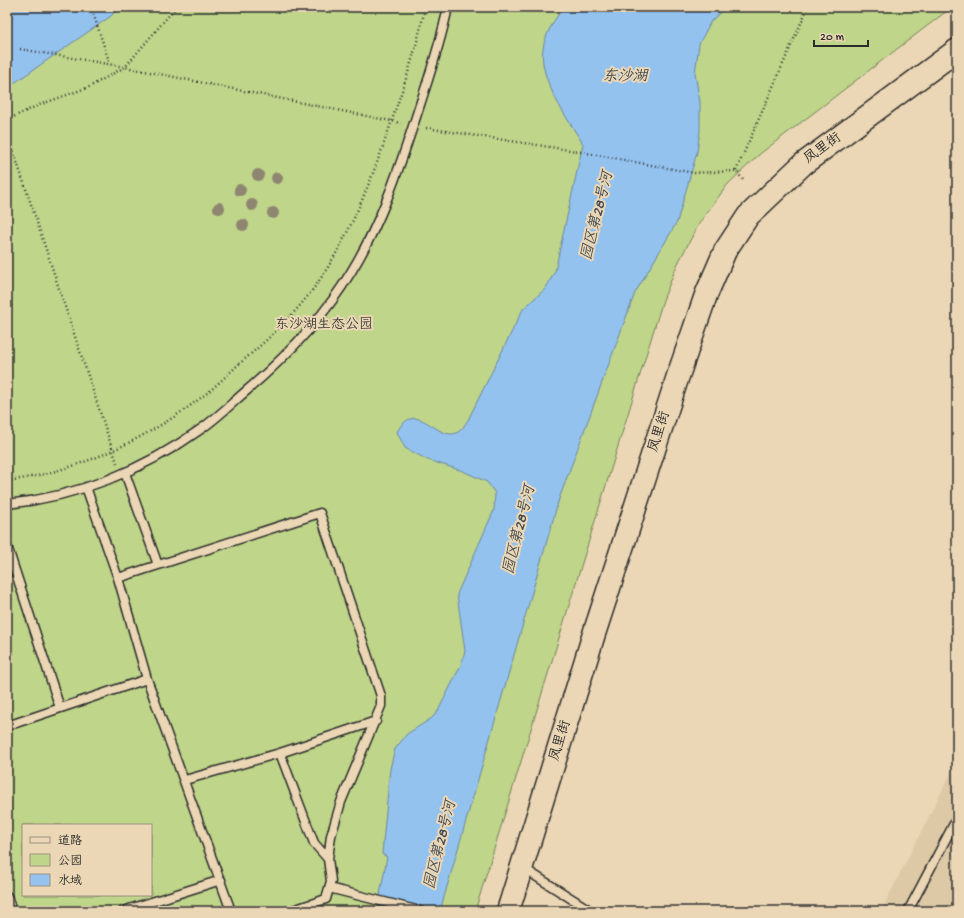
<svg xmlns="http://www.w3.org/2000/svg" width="964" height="918" font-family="'Gochi Hand','LXGW WenKai TC',sans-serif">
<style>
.built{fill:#ddc9a6}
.park{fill:#bed58a;stroke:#74805a;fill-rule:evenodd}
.water{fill:#94c2ef;stroke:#6a86a1}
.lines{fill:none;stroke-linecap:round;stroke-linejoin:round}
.service-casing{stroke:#2b2b2b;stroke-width:11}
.primary-casing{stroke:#2b2b2b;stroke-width:25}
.path{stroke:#2b2b2b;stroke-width:2.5;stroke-dasharray:1 3;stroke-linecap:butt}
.service{stroke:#ebd7b5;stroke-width:8}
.primary{stroke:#ebd7b5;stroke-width:22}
.tree{fill:#8e8671}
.labels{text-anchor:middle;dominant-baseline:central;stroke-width:4;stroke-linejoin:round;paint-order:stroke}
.street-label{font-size:14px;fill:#2b2b2b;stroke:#ebd7b5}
.park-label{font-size:14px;fill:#414439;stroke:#ebd7b5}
.water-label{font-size:15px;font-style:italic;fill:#404952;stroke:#ebd7b5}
</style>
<rect width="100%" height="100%" fill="#ebd7b5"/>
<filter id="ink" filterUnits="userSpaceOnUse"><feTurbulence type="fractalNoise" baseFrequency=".025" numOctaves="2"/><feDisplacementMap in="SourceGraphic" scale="8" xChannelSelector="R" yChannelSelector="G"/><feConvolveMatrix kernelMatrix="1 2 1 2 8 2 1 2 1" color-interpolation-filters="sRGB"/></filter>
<g filter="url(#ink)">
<path class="built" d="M 957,761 L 957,911 L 881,911 Z"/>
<path class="park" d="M 7,7 L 952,7 L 761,153 L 728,184 L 700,222 L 678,263 L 663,300 L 475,911 L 7,911 ZM 23,825 L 151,825 L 151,895 L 23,895 Z"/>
<path class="water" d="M 7,7 L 119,7 L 111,16 L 7,88 Z
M 563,7 L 726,7 L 711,21 L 699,44 L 695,74 L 700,102 L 700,130 L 697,152 L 677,222 L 635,293 L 559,499 L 440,911 L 379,911 L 379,900 L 387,857 L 382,854 L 390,769 L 395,749 L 407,734 L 432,718 L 438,711 L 461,665 L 465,651 L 457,594 L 494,510 L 495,493 L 487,482 L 463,471 L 428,460 L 405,448 L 397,432 C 417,396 438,444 458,432 C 462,430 465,424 468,420 L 523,309 L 546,288 L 555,271 L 583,144 C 568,119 538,79 543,49 C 545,33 555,20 563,7 Z"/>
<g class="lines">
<g class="service-casing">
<path id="service" d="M 125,473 L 158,565
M 86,487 L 118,578 L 147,679 L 231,911
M 7,504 C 77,497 144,470 201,429 C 217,418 231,404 245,392 C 286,357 324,318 351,272 C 380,225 398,172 415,120 C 427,83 440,46 448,7
M 7,546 L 60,708
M 118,578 L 320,513 L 381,696 L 381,706 L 341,802 L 331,836 L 328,859 L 331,881 L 326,899 L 290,911
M 7,726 L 147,679
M 280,753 L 314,843 L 328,859
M 185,780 L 280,753 L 376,721
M 523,868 L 591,911
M 329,888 L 420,911
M 7,896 L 12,911
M 123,911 L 221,880
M 908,911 L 957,818"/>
</g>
<g class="primary-casing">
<path id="primary" d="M 508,911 L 593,637 L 678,376 L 706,295 L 725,251 L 748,216 L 803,164 L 957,50"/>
</g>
<path class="path" d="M 91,7 L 110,64
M 20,49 L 125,67 L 401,123
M 7,120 L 39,105 L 89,87 L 125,67 L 176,7
M 426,128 L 576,151 L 694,173 L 736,171 L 744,181
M 7,132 L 117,463
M 736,171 L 808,7
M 7,481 C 76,472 143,441 198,400 C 213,389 226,376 239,364 C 263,344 287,322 307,297 C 347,247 375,172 395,111 C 407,77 418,43 425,7"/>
<use href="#service" class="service"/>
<use href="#primary" class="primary"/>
</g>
<g class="tree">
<circle cx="258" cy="175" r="6"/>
<circle cx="277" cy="178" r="6"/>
<circle cx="240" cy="190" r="6"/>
<circle cx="252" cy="205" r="6"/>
<circle cx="219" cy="208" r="6"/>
<circle cx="273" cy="213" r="6"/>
<circle cx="243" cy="225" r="6"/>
</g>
</g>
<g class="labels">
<g class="street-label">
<text transform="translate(823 149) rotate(-36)">凤里街</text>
<text transform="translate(660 432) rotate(-72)">凤里街</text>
<text transform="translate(561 741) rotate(-73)">凤里街</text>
</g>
<g class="park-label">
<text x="324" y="325">东沙湖生态公园</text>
</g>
<g class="water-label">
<text x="625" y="77">东沙湖</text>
<text transform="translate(598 216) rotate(-76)">园区第28号河</text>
<text transform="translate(520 530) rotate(-76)">园区第28号河</text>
<text transform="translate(441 845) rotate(-76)">园区第28号河</text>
</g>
</g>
<rect width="964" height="918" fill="none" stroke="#ebd7b5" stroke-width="24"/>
<rect x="12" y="12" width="940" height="894" fill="none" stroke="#2b2b2b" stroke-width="1.5" filter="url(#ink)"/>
<rect x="22" y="824" width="130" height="72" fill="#ebd7b5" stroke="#9e927e"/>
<rect x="30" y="837" width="20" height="6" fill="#ebd7b5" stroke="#9e927e"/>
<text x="58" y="844" font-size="12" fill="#2b2b2b">道路</text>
<rect x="30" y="854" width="20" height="12" fill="#bed58a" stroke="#9e927e"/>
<text x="58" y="864" font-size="12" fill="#2b2b2b">公园</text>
<rect x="30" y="874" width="20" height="12" fill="#94c2ef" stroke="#9e927e"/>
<text x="58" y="884" font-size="12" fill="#2b2b2b">水域</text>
<path d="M814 40v6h54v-6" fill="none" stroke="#2b2b2b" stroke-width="2"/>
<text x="820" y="40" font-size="12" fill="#2b2b2b" stroke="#ebd7b5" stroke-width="3" paint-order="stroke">20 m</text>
</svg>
